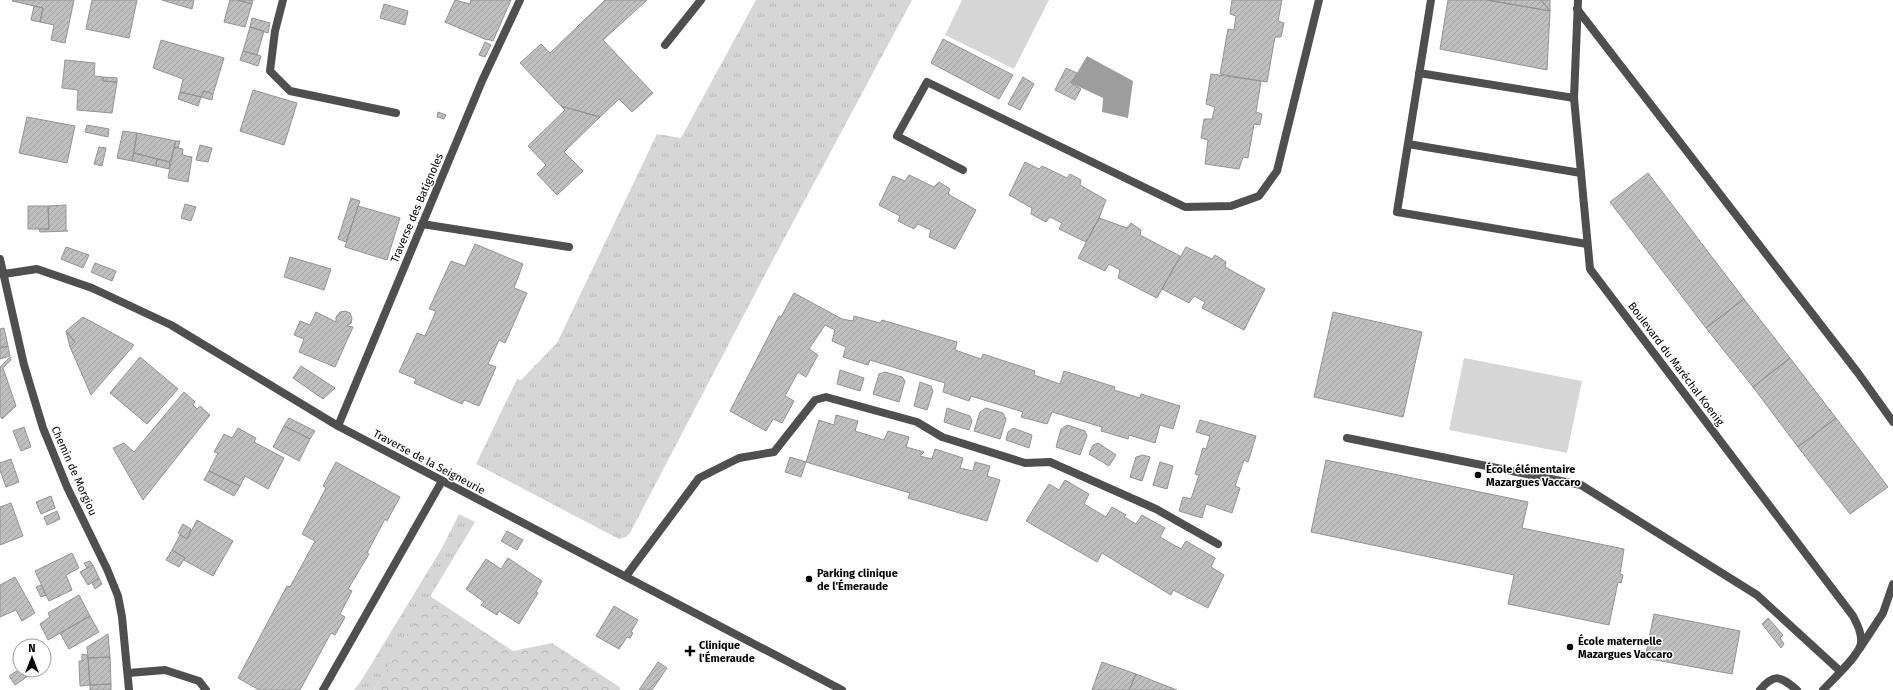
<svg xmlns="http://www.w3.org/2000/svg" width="1893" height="690" font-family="'Fira Sans',sans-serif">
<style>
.grass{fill:url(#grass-tufts)}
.forest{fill:url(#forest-crowns)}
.garden{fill:#d6d6d6}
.water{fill:#9d9d9d}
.building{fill:url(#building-hatch);stroke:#939393}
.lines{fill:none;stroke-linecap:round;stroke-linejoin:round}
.service{stroke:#4f4f4f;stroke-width:8}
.minor{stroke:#4f4f4f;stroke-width:8}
.tertiary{stroke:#4f4f4f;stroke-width:8}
.poi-dot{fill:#000;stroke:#fff;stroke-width:1.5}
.labels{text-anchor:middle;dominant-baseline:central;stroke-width:3;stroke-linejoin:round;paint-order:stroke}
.street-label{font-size:11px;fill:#000;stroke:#fff}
.poi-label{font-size:11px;font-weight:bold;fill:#000;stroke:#fff;text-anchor:start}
</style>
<defs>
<pattern id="grass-tufts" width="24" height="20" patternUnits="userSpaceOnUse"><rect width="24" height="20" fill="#d6d6d6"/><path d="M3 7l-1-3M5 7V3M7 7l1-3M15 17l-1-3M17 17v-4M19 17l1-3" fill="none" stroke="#b6b6b6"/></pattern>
<pattern id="forest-crowns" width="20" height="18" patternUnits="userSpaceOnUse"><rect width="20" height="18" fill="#d6d6d6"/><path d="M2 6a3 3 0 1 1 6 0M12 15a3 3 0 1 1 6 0" fill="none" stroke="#b6b6b6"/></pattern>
<pattern id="building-hatch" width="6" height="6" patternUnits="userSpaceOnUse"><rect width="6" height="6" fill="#bfbfbf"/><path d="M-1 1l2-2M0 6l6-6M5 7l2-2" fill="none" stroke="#a2a2a2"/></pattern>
</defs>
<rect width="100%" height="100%" fill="#fff"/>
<path class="grass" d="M 756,0 L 912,0 L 769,267 L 630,533 L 626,537 L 619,539 L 476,464 L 517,379 L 521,380 L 557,343 L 657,134 L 681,138 Z
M 459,514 L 475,522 L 374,690 L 354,690 L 361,681 L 442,548 Z"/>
<path class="forest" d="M 430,596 L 513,651 L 552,643 L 621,688 L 619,690 L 374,690 Z"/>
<path class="garden" d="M 962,0 L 1049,0 L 1014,69 L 945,35 Z
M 1464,358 L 1582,381 L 1567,453 L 1449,430 Z"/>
<path class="water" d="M 1087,56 L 1133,81 L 1128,118 L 1102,112 L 1103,98 L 1071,83 Z"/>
<path class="building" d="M 13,0 L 74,0 L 65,43 L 51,40 L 54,25 L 40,22 L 43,8 L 12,1 Z
M 92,0 L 137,0 L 129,38 L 86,29 Z
M 162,0 L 194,0 L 192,9 Z
M 230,0 L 238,0 L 252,4 L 245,27 L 224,22 Z
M 238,0 L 253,0 L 252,4 Z
M 455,0 L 470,4 L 471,0 L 511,0 L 493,41 L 487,39 L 487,40 L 445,22 Z
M 605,0 L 647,0 L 603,40 L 653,93 L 632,112 L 619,99 L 600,117 L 561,106 L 520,63 L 541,44 L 550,53 Z
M 1232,0 L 1282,0 L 1278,21 L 1284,23 L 1281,37 L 1275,37 L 1267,82 L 1220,74 L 1228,29 L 1234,30 L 1236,16 L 1230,14 Z
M 1448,0 L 1487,0 L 1550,11 L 1547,70 L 1440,49 Z
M 1487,0 L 1541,0 L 1550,11 Z
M 1541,0 L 1550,0 L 1550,11 Z
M 384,4 L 408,11 L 405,25 L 380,18 Z
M 34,6 L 43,8 L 40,22 L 31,20 Z
M 252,18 L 270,23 L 268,33 L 250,27 Z
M 250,27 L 264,31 L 257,55 L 243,51 Z
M 943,39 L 1013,75 L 999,99 L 931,63 Z
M 161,40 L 224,58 L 213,94 L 204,91 L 201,97 L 180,92 L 183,79 L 153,68 Z
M 485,42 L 491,45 L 485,57 L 479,55 Z
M 243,51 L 261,56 L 258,66 L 240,60 Z
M 65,60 L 95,63 L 94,76 L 103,77 L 103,81 L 117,82 L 112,113 L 77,110 L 78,90 L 62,88 Z
M 1066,68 L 1077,73 L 1071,83 L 1081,89 L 1075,100 L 1055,90 Z
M 1211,74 L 1261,81 L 1256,112 L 1262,114 L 1260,125 L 1254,124 L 1248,158 L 1243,157 L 1239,169 L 1205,164 L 1208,140 L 1201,138 L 1204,119 L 1212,119 L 1215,107 L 1206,104 Z
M 103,77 L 117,78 L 117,82 L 103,81 Z
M 1023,77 L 1034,84 L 1020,110 L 1008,104 Z
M 253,90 L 297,103 L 284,145 L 240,131 Z
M 204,91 L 213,94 L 212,100 L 201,97 Z
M 180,92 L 201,97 L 198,106 L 178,99 Z
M 561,106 L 600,117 L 564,152 L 583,171 L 557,195 L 537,174 L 546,165 L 528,146 L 565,110 Z
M 438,112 L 446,115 L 444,119 L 437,117 Z
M 27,117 L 75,126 L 67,163 L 19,153 Z
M 87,125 L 109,129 L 108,137 L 85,132 Z
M 123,131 L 137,133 L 132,161 L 117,158 Z
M 137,133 L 176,141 L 170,162 L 134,153 Z
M 176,141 L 180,141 L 178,148 L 174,147 Z
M 200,145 L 212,148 L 208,162 L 196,160 Z
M 99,147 L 106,148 L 102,166 L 94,164 Z
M 174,147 L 183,149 L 182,155 L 192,157 L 188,182 L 168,178 Z
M 134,153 L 157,159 L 156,166 L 132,161 Z
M 157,159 L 170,162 L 169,169 L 156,166 Z
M 1025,162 L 1039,169 L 1042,166 L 1067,178 L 1070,174 L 1081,180 L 1080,185 L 1106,200 L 1099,218 L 1086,242 L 1059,229 L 1062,223 L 1050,217 L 1046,222 L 1031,214 L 1032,208 L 1009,195 Z
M 1648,173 L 1744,299 L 1706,328 L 1610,202 Z
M 909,175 L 934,187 L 939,182 L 950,189 L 948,194 L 976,210 L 955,249 L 929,237 L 931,230 L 918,224 L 914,229 L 898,221 L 900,216 L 879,205 L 893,176 L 905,181 Z
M 351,198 L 360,201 L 346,242 L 338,239 Z
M 185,204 L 196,207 L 191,221 L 181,218 Z
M 66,205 L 66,230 L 68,231 L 40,232 L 39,229 L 49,229 L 48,206 Z
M 28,206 L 48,206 L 49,229 L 28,229 Z
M 358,206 L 400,218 L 387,260 L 345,247 Z
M 1099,218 L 1127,228 L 1131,223 L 1141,230 L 1140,235 L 1180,256 L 1157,298 L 1118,278 L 1120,270 L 1109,264 L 1105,271 L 1078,258 Z
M 475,244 L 523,264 L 514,288 L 527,293 L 505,343 L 499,340 L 488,364 L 496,367 L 479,406 L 464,400 L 462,404 L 414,383 L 416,379 L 399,372 L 417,333 L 425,336 L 436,311 L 429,309 L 451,261 L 465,266 Z
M 66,247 L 89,255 L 83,268 L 61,259 Z
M 1186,247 L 1212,259 L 1215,255 L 1226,262 L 1225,267 L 1265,289 L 1244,330 L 1202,308 L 1205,302 L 1194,296 L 1189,303 L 1162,289 Z
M 290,257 L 331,269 L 324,290 L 284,277 Z
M 95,263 L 116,271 L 112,281 L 91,272 Z
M 794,293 L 842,319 L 853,321 L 854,316 L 880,323 L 882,320 L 957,342 L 955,350 L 981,359 L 983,354 L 1035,371 L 1034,375 L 1060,384 L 1064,371 L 1115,387 L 1114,390 L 1140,398 L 1141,394 L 1180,406 L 1173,429 L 1160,425 L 1155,443 L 1129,435 L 1128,439 L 1101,431 L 1102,427 L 1052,412 L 1047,424 L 1021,417 L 1023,412 L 971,396 L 969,401 L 943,392 L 945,383 L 870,360 L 868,365 L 843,357 L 846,347 L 832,341 L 835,330 L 825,325 L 809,349 L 818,355 L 806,377 L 798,372 L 785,396 L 794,401 L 782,423 L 773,419 L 766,431 L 730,411 L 779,316 L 781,317 Z
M 1744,299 L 1790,358 L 1753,387 L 1706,328 Z
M 345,311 L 350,313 L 352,318 L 351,323 L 347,326 L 353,327 L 335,367 L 299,352 L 304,339 L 294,335 L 300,321 L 310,325 L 316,312 L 336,322 L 336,317 L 340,312 Z
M 1333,312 L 1422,332 L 1403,417 L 1314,397 Z
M 83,317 L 134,345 L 91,395 L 70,347 L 75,342 L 66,331 Z
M 4,328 L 8,346 L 0,348 L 0,329 Z
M 66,331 L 75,342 L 70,347 Z
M 8,346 L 10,356 L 0,359 L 0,348 Z
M 10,357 L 11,360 L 3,368 L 16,406 L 2,419 L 0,416 L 0,367 Z
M 140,357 L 178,389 L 147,424 L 110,393 Z
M 1790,358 L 1836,418 L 1798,447 L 1753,387 Z
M 301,366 L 335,388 L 323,399 L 293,378 Z
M 840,370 L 864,378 L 860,391 L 837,384 Z
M 885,372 L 902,377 L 905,381 L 899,402 L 873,394 L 879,374 Z
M 920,382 L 931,386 L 933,391 L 927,410 L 914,406 Z
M 184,392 L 195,402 L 193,405 L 197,409 L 200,406 L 210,415 L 143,500 L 113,448 L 124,443 L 134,452 Z
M 947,408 L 970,416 L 972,421 L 969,430 L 944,422 Z
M 986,408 L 1003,413 L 1006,419 L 1000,439 L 974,431 L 980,412 Z
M 836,415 L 858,421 L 855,431 L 884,440 L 888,431 L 909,437 L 906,447 L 924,452 L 920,456 L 932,459 L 935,449 L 963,458 L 960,468 L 973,471 L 975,462 L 990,466 L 987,476 L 1000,480 L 987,521 L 908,498 L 910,493 L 806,462 L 819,420 L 834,425 Z
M 289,418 L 315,431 L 310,439 L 284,426 Z
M 1836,418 L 1888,487 L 1850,514 L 1798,447 Z
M 1200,420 L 1256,436 L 1248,462 L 1244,460 L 1235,486 L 1240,488 L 1232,513 L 1206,504 L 1202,518 L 1179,511 L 1183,497 L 1191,499 L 1199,475 L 1195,474 L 1203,448 L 1206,449 L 1210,436 L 1196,432 Z
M 1067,425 L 1085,431 L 1087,436 L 1080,455 L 1056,447 L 1061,429 Z
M 284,426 L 310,439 L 299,461 L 273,447 Z
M 24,427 L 31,447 L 21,451 L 13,431 Z
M 238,428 L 256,438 L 254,442 L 284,458 L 268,489 L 245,476 L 240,486 L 209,471 L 218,453 L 214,452 L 224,434 L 232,438 Z
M 1013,428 L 1032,435 L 1029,448 L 1006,440 L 1008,432 Z
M 1098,443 L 1116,455 L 1109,466 L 1089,454 L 1093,445 Z
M 1143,455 L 1150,457 L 1142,481 L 1130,477 L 1136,457 Z
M 790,457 L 806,462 L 801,477 L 785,472 Z
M 11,459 L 19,482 L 6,487 L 0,470 L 0,463 Z
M 1326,460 L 1528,502 L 1522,528 L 1624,549 L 1620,574 L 1623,575 L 1621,583 L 1618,582 L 1609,625 L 1508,604 L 1514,575 L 1311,532 Z
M 336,462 L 400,497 L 387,521 L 385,519 L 367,553 L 369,554 L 348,589 L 352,591 L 340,614 L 345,617 L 335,635 L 331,633 L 300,690 L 259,690 L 238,678 L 287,586 L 290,587 L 315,541 L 302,534 L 326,488 L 323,486 Z
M 1160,462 L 1173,466 L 1167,489 L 1153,485 Z
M 209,471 L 240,486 L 234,496 L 204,480 Z
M 1065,480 L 1089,494 L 1084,504 L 1106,517 L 1112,507 L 1126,515 L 1124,517 L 1136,524 L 1142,515 L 1165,528 L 1160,537 L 1181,549 L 1186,541 L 1215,558 L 1211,567 L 1224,575 L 1208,608 L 1173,590 L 1171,595 L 1102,553 L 1097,562 L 1026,521 L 1049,484 L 1059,490 Z
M 51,496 L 55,508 L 41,514 L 36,502 Z
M 11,503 L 23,536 L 0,545 L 0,507 Z
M 57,511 L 60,519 L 47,525 L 44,517 Z
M 197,520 L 233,541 L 213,576 L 184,560 L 185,558 L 172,550 L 180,535 L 187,539 Z
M 183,524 L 191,529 L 187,539 L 178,533 Z
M 507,531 L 523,540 L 517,550 L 501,541 Z
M 172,550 L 185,558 L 179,567 L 166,560 Z
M 72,553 L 79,568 L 66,575 L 72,590 L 49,601 L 35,571 Z
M 508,558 L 542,581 L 536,592 L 538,593 L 519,624 L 499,611 L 497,615 L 481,605 L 484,602 L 466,589 L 486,559 L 501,569 Z
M 90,561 L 93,565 L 87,568 L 84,563 Z
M 93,565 L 99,578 L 88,585 L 80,572 Z
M 15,577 L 35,613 L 22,621 L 16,610 L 0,617 L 0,585 Z
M 99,578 L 102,584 L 95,589 L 92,583 Z
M 41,585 L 46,595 L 41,597 L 36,587 Z
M 79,595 L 90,616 L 48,640 L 40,624 L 50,617 L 48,613 Z
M 614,606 L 638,620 L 631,632 L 633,633 L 630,638 L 627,637 L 619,649 L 596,636 Z
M 1654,614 L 1740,631 L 1732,674 L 1645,658 Z
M 90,616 L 99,632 L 69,649 L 60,633 Z
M 1768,618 L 1783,635 L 1780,638 L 1784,644 L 1781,648 L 1762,624 Z
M 108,634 L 110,657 L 88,658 L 87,647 Z
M 82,654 L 87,655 L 88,658 L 90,685 L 80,686 L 79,661 L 82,661 Z
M 110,657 L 111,684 L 90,685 L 88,658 Z
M 658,662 L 667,668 L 652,690 L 639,690 Z
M 1102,662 L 1136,674 L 1129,690 L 1092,690 Z
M 20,669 L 20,670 L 37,670 L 15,685 L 9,676 Z
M 1136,674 L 1177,690 L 1129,690 Z
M 111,684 L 111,690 L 90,690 L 90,685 Z"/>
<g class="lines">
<path class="service" d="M 283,0 L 275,31 L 270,71 L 290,91 L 396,113
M 1431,0 L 1397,212 L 1587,244
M 1577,9 L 1858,373 L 1893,422
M 665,45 L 701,0
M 1419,73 L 1574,98
M 1408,144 L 1581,173
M 963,170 L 897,136 L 927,82 L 1185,207 L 1231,206 L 1259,196 L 1277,171 L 1319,0
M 422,224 L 569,247
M 1347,438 L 1581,485 L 1757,595 L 1840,671
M 626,576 L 699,478 L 739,458 L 774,452 L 815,400 L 826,397 L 917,422 L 942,437 L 1025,463 L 1050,462 L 1156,509 L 1218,544
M 1860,648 L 1883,613 L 1893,584
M 128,673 L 165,670 L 199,681 L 206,690
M 323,690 L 442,481"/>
<path class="minor" d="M 1578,0 L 1574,98 L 1590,269 L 1853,616 C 1857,624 1862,633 1861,643 C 1860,655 1832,680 1823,690
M 4,274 L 37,269 L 92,288 L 171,325 L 338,426 L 842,690
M 338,426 L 482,81 L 520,0
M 1760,690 C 1775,672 1781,677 1797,690"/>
<path class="tertiary" d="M 0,259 L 24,365 L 43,428 L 67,487 L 107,569 L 118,596 L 122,617 L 129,690"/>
</g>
<g class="poi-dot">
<circle cx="1478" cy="475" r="4"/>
<circle cx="809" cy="579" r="4"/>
<circle cx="1570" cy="647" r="4"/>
<path d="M688 645h4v4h4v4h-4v4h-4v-4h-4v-4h4z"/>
</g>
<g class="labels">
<g class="street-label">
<text transform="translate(417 208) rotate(-67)">Traverse des Batignoles</text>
<text transform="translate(1676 364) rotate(53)">Boulevard du Maréchal Koenig</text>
<text transform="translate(429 462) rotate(28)">Traverse de la Seigneurie</text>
<text transform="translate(74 471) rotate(66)">Chemin de Morgiou</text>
</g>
<g class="poi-label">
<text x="1486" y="469">École élémentaire<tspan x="1486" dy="13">Mazargues Vaccaro</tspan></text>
<text x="817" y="573">Parking clinique<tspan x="817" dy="13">de l'Émeraude</tspan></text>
<text x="1578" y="641">École maternelle<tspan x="1578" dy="13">Mazargues Vaccaro</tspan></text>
<text x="699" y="645">Clinique<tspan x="699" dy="13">l'Émeraude</tspan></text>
</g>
</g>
<g transform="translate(32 658)"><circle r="19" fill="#ffffff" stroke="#999999"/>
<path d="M0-3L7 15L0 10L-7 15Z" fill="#000000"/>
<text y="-6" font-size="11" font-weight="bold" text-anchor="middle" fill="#000000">N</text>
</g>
</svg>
